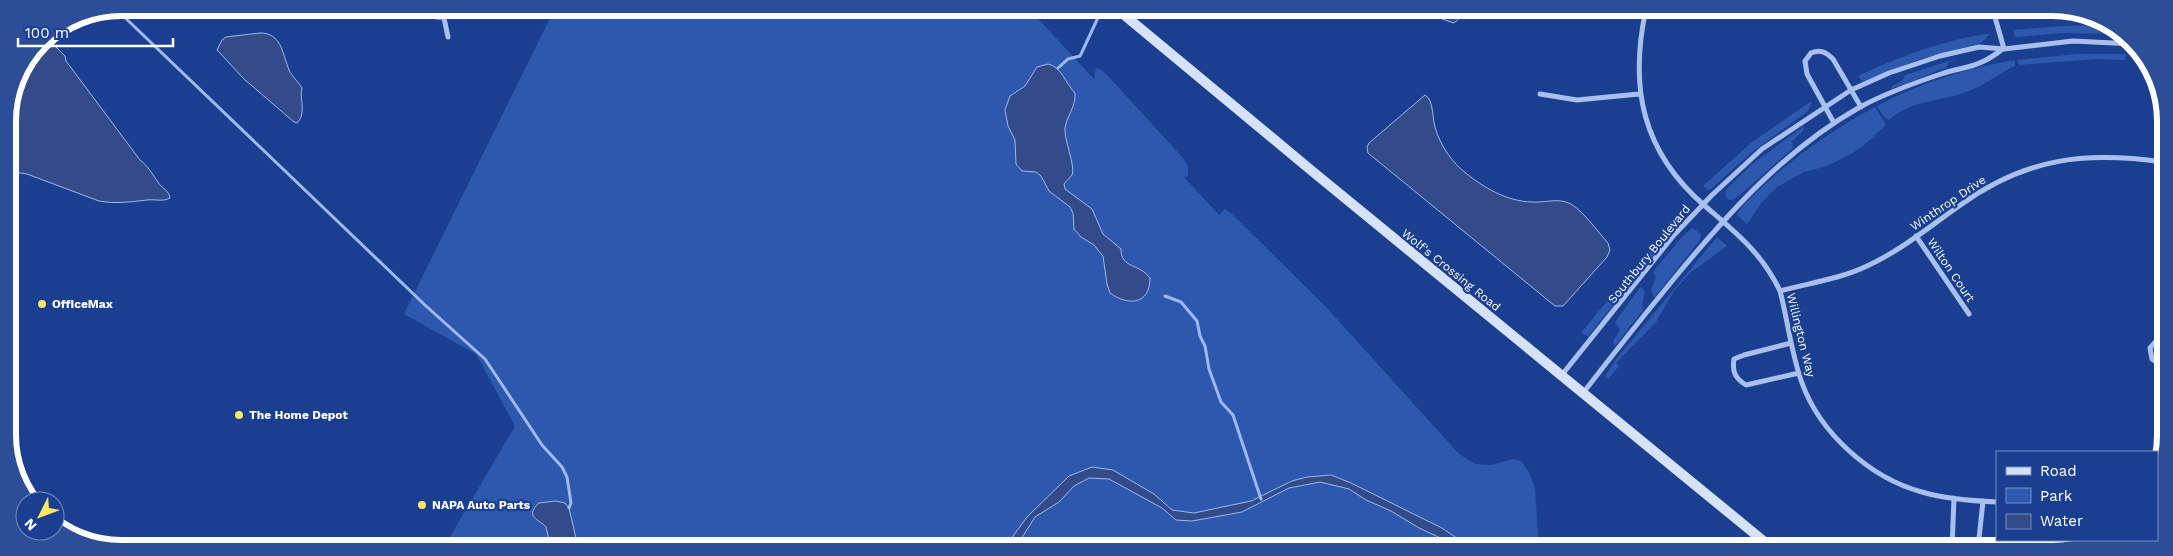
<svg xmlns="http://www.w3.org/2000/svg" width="2173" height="556" font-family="'Work Sans',sans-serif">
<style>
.green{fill:#2d58ae}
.water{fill:#334c89;stroke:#9cb9f1}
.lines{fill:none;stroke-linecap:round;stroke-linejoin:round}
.stream{stroke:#9cb9f1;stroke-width:3}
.minor{stroke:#a9c0ee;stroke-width:5}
.secondary{stroke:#d6e1fa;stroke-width:10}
.poi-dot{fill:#ffe667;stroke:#1a3f90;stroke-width:2}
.labels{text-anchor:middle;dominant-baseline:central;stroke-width:4.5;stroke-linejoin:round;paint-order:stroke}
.street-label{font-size:12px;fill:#fff;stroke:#1a3f90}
.poi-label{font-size:12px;font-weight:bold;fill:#fff;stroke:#1a3f90;text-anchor:start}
.rim{fill:none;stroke:#fff;stroke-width:6}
</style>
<rect width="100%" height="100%" fill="#1a3f90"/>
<path class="green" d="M 555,8 L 1029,9 L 1094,79 L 1096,68 L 1100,69 L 1108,76 L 1183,158 L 1188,166 L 1188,176 L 1184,177 L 1219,215 L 1225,209 L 1234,216 L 1326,307 L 1459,454 L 1475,464 L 1491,465 L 1513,459 L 1521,461 L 1529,472 L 1535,488 L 1538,536 L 1541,542 L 1551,548 L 444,547 L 515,426 L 476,354 L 404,314 Z
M 2103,25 L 2119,34 L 2061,33 L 2018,37 L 2015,37 L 2013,30 L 2062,26 Z
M 1990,34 L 1981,43 L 1921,59 L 1866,80 L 1862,81 L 1858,76 C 1893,59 1951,37 1990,34 Z
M 2077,54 L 2126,54 L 2125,60 L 2096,59 L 2019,65 L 2017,60 Z
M 1956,59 L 1948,63 L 1947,67 L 1891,89 L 1892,86 L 1903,80 L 1905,75 Z
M 2015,60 L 2015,66 C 1999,73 1987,84 1971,90 C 1944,102 1911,99 1889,120 L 1884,117 L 1877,106 C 1919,83 1968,68 2015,60 Z
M 1810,102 L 1812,102 L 1808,111 L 1752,152 L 1712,188 L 1708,190 L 1703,186 L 1751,143 Z
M 1875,107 L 1886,125 L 1863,146 L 1851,154 L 1827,166 L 1804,172 L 1777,187 L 1762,202 L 1747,224 L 1737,215 C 1741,206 1750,199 1757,192 C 1792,158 1832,130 1875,107 Z
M 1804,126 L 1803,131 L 1792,141 L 1793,148 L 1741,194 L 1732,200 L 1727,199 L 1725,191 L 1751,165 Z
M 1683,208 L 1688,213 L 1684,219 L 1588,336 L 1581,333 Z
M 1692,228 L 1701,234 L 1700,240 L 1654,298 L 1651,290 L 1656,277 L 1653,272 L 1682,237 Z
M 1717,237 L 1727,246 L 1690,273 L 1674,291 L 1656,322 L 1618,361 L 1616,363 L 1619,366 L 1608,379 L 1605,376 L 1617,358 Z
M 1641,286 L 1645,292 L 1642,305 L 1644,309 L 1614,347 L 1613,341 L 1620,330 L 1615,322 Z"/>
<path class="water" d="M 1432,9 L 1470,9 L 1454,23 L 1442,19 Z
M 260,33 C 281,33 282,52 288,67 C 290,75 298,81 302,88 C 299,99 307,113 297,123 L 294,122 L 244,79 L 217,50 L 222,40 L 226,37 Z
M 46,37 L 65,56 L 66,61 L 140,160 C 149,167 152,174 158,182 C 162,189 169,190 170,198 C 163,202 155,199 147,200 C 130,202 116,204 99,201 L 27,174 L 8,171 L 8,114 L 16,77 L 41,41 Z
M 1048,64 C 1062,67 1065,83 1075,93 C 1076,107 1067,115 1065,128 C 1064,140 1076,167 1072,175 C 1070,178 1066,181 1064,184 L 1065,189 L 1092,209 L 1103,234 L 1121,249 C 1121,269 1139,263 1150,278 C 1150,305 1128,306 1110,293 L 1107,284 L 1103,256 L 1094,245 L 1081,237 L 1074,229 L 1073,213 L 1070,207 L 1049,191 L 1041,176 L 1036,172 L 1022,171 L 1016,164 L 1015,140 L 1008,126 L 1005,110 L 1010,96 L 1025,86 L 1037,67 Z
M 1425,95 C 1434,100 1432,118 1435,127 C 1440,145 1452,163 1467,174 C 1487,190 1511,203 1537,202 C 1549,202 1559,198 1571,204 C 1585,213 1597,231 1608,243 L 1610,250 L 1607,257 L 1563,306 L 1555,306 L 1368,153 L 1367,147 L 1369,143 Z
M 1092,467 L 1113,470 L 1154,494 L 1172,510 L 1194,513 L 1251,501 L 1292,481 L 1307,477 L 1331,475 L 1351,483 L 1442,528 L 1471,548 L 1456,548 L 1445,540 L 1419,528 L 1391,511 L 1366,500 L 1349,489 L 1320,482 L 1289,488 L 1242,512 L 1192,521 L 1176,520 L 1162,508 L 1109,479 L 1089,478 L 1074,486 L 1059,502 L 1035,517 L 1016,547 L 1005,547 L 1027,517 L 1069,476 Z
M 556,501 L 565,503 L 569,508 L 578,547 L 558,547 L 549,540 L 546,527 C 539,519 524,517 539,503 Z"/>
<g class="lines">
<path class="stream" d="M 116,9 L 426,306 L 485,359 L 542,445 L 562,467 L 567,477 L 571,503 L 569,508
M 1058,68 L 1068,59 L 1080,56 L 1082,52 L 1102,9
M 1165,296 L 1181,302 L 1197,321 L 1200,336 L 1205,346 L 1209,369 L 1221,402 L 1233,415 L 1261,499"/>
<path class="minor" d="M 410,8 C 428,17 447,23 464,8
M 1646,9 C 1629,87 1642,152 1705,206 C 1736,233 1762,253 1780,291 C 1788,321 1791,353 1802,383 C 1820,433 1870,478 1922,492 C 1946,499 1972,501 1997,502
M 1993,10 L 2004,49
M 444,18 L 448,37
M 1540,94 L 1577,100 L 1639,94
M 1834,123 L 1807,74 L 1805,61 L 1811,53 C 1820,49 1826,52 1833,59 L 1861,107
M 1916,236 L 1969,314
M 1780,291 C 1809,283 1840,279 1867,266 C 1900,251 1929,227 1959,206 C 2025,158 2084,151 2163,162
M 1791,343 L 1744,355 L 1734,359 C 1732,372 1735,378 1746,385 L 1799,373
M 2163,367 L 2152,359 L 2150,348 L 2158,339 L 2163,339
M 1561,376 L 1674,235 L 1712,195 L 1762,149 L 1851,90 L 1889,73 L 1940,56 L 1979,47 L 2004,49 L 2073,41 L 2134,44
M 1583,393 C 1614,353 1645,314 1677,275 C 1731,210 1786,149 1860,107 C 1886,93 1914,83 1941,74 C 1955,69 1971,68 1984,61 C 1991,58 1997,53 2003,49
M 1952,548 L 1954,498
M 1978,548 L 1983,501"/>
<path class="secondary" d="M 1117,9 L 1312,171 L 1772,548"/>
</g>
<g class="poi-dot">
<circle cx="42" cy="304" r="5"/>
<circle cx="239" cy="415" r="5"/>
<circle cx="422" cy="505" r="5"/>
</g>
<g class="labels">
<g class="street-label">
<text transform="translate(1948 203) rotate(-34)">Winthrop Drive</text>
<text transform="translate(1649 254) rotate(-51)">Southbury Boulevard</text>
<text transform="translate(1451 270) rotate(39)">Wolf's Crossing Road</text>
<text transform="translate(1951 270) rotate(56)">Wilton Court</text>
<text transform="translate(1801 335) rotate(76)">Willington Way</text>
</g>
<g class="poi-label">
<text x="52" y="304">OfficeMax</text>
<text x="249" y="415">The Home Depot</text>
<text x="432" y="505">NAPA Auto Parts</text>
</g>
</g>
<path d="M0 0H2173V556H0ZM121 16H2052A105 105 0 0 1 2157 121V435A105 105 0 0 1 2052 540H121A105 105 0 0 1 16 435V121A105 105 0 0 1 121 16Z" fill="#2c4e99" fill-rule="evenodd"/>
<path class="rim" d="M121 16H2052A105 105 0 0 1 2157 121V435A105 105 0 0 1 2052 540H121A105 105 0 0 1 16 435V121A105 105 0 0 1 121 16Z"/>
<rect x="1996" y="451" width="162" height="90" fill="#1a3f90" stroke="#768cbc"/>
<rect x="2006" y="467" width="25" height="8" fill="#d6e1fa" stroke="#768cbc"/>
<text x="2040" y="476" font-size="15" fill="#ffffff">Road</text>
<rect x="2006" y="488" width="25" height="15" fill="#2d58ae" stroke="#768cbc"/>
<text x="2040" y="501" font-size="15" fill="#ffffff">Park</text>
<rect x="2006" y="514" width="25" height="15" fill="#334c89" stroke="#768cbc"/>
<text x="2040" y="526" font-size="15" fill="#ffffff">Water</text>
<g transform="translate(40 516) rotate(228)"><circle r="24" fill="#1a3f90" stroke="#768cbc"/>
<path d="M0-4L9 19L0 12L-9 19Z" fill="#ffe667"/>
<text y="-8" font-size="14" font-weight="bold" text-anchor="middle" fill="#ffffff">N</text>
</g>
<path d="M18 38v8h155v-8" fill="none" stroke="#ffffff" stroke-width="2.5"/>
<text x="25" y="38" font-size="15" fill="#ffffff" stroke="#1a3f90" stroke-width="4" paint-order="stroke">100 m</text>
</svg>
